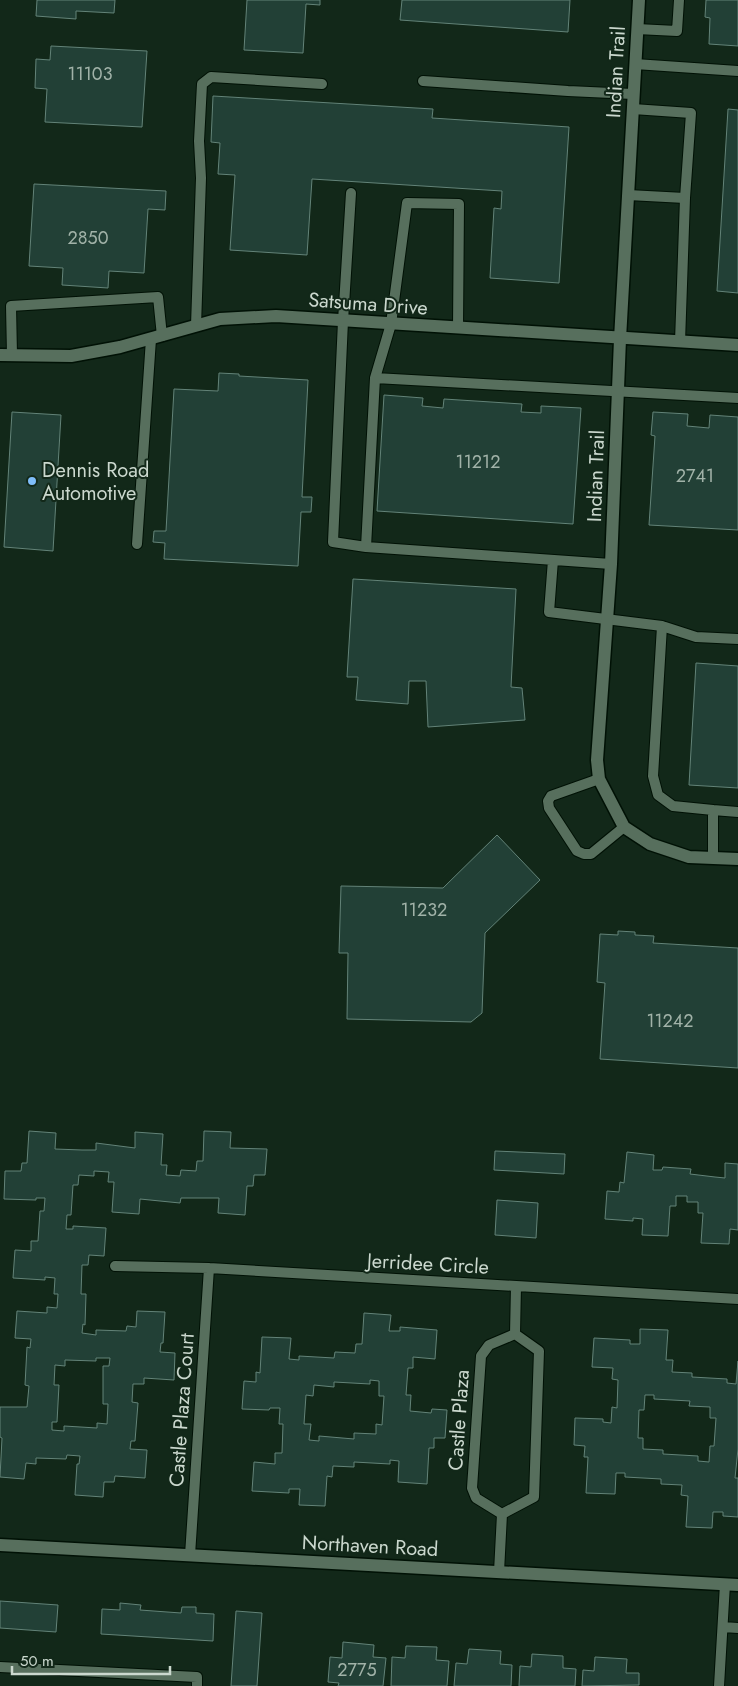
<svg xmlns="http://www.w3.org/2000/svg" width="738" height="1686" font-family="Jost,sans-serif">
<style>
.building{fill:#224036;stroke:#638378;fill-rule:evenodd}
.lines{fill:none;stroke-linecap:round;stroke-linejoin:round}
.service-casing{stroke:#001105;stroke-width:12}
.minor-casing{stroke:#001105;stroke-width:15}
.tertiary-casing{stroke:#001105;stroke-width:15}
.service{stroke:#576f5d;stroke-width:10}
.minor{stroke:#576f5d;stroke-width:12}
.tertiary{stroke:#576f5d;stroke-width:12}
.poi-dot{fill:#7fbdf9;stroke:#122819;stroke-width:2}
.labels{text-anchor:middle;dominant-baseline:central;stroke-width:4;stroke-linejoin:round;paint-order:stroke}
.number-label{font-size:18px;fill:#a1b2a8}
.street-label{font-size:20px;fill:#cbd8ce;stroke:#122819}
.poi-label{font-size:20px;fill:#cbd8ce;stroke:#122819;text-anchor:start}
</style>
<rect width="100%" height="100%" fill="#122819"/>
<path class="building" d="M 37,0 L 115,0 L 114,13 L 76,11 L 76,19 L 36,16 Z
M 247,0 L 320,0 L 320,5 L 306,4 L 303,53 L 244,50 Z
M 402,0 L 570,0 L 568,32 L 400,20 Z
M 706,0 L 738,0 L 738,46 L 709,44 L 710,18 L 705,17 Z
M 51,46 L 147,51 L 142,127 L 45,122 L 47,89 L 35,88 L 36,59 L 50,60 Z
M 213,96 L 433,109 L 432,118 L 569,127 L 559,283 L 490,278 L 494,208 L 501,209 L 502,191 L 312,179 L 307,255 L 230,250 L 235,175 L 218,174 L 220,143 L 211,142 Z
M 728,109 L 738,110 L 738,293 L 717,291 Z
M 34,184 L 166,191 L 165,210 L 148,209 L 144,273 L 109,271 L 108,288 L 62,285 L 63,268 L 29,266 Z
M 219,373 L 239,374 L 239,376 L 308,380 L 302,497 L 312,497 L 311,512 L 301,512 L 298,566 L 164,559 L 165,543 L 153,542 L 154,531 L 166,531 L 174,389 L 218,391 Z
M 384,395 L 423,398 L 422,406 L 443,408 L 444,399 L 522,404 L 521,412 L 541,413 L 541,406 L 581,408 L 573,524 L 377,511 Z
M 12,412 L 61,415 L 53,551 L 4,547 Z
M 653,412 L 688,414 L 687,426 L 709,428 L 710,415 L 738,417 L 738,530 L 649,525 L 655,436 L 651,435 Z
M 353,579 L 516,589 L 511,687 L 522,688 L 525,720 L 428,727 L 426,681 L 409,681 L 408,704 L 356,700 L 358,677 L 347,677 Z
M 696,663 L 738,666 L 738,788 L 689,785 Z
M 497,835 L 540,880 L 485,933 L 482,1013 L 471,1022 L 347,1019 L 348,953 L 339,953 L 341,886 L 443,888 Z
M 618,931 L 635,932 L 635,935 L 654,936 L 653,943 L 738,948 L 738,1068 L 600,1059 L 605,983 L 597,982 L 600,934 L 618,935 Z
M 29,1131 L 56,1133 L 55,1149 L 82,1150 L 96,1150 L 96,1143 L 135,1148 L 135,1132 L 163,1134 L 161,1165 L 167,1165 L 166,1175 L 180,1176 L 181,1170 L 196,1171 L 197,1161 L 203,1161 L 204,1131 L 231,1132 L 230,1148 L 267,1149 L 265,1175 L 254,1175 L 253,1186 L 247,1186 L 245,1215 L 218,1213 L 219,1198 L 181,1198 L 180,1203 L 140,1199 L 139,1214 L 112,1212 L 114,1182 L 108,1182 L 109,1172 L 94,1171 L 94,1176 L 79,1175 L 78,1185 L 73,1185 L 71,1215 L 67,1215 L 66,1229 L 73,1229 L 73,1226 L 106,1228 L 104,1256 L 89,1255 L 88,1265 L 82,1265 L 81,1294 L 86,1294 L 85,1325 L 83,1324 L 82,1333 L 96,1335 L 96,1330 L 126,1331 L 127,1326 L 136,1327 L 137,1311 L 165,1312 L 163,1343 L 161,1343 L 160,1352 L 175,1353 L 174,1380 L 144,1378 L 144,1384 L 133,1384 L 132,1402 L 138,1403 L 135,1441 L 131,1441 L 130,1449 L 147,1450 L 145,1478 L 115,1476 L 114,1482 L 104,1482 L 103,1497 L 75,1495 L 77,1464 L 79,1464 L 80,1456 L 67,1455 L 66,1459 L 36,1458 L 36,1464 L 26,1463 L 24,1479 L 0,1477 L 2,1438 L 0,1437 L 0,1407 L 27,1407 L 29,1386 L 25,1385 L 27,1347 L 30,1348 L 31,1339 L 15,1338 L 17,1311 L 47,1313 L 47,1307 L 57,1308 L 58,1294 L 54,1294 L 55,1278 L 45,1277 L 45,1280 L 13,1278 L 15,1250 L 31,1251 L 31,1241 L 38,1241 L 40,1211 L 44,1211 L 45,1198 L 36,1198 L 36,1200 L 4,1199 L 5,1171 L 21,1171 L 22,1163 L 27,1163 ZM 96,1358 L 110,1358 L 109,1366 L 103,1366 L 103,1404 L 108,1404 L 107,1424 L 97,1423 L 97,1428 L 64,1426 L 64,1431 L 52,1430 L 52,1422 L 57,1422 L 59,1385 L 54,1385 L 55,1365 L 65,1366 L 65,1360 L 96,1361 Z
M 495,1151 L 565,1154 L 564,1174 L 494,1170 Z
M 627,1152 L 654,1155 L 653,1170 L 662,1170 L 663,1167 L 691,1169 L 690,1174 L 715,1177 L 725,1178 L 725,1163 L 738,1164 L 738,1230 L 730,1229 L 729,1244 L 701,1243 L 703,1213 L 698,1213 L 698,1202 L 687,1202 L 687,1196 L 676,1196 L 676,1206 L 670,1206 L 668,1236 L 642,1235 L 643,1219 L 633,1218 L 633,1221 L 605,1219 L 607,1191 L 619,1192 L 620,1182 L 624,1183 Z
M 497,1200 L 538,1203 L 536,1238 L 495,1235 Z
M 364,1313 L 391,1315 L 389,1331 L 400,1331 L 400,1327 L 437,1330 L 435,1359 L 413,1357 L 413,1368 L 408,1368 L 406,1395 L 411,1395 L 410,1411 L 431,1413 L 432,1409 L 447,1410 L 445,1438 L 434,1438 L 434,1448 L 429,1448 L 427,1484 L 398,1482 L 399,1461 L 390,1460 L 390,1464 L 354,1462 L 354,1467 L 333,1466 L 332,1477 L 327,1476 L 325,1506 L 299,1505 L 300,1489 L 289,1489 L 289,1493 L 252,1491 L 254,1462 L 275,1464 L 275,1453 L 282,1453 L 283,1424 L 279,1424 L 280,1408 L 270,1408 L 269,1410 L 242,1409 L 244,1381 L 256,1382 L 256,1372 L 260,1373 L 262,1337 L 291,1338 L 289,1359 L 299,1360 L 299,1356 L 334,1358 L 335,1352 L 355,1353 L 356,1344 L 362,1344 ZM 370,1380 L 379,1381 L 379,1396 L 384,1396 L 382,1425 L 376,1424 L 376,1434 L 354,1433 L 354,1439 L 319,1436 L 319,1441 L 309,1440 L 311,1424 L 304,1424 L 306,1395 L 313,1396 L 314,1385 L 334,1387 L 334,1382 L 370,1384 Z
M 640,1329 L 668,1330 L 666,1360 L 673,1360 L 672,1372 L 692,1373 L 692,1377 L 727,1379 L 727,1383 L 736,1384 L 738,1361 L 738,1449 L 735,1478 L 738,1478 L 738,1517 L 723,1516 L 723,1512 L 713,1512 L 712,1528 L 686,1527 L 688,1496 L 681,1495 L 682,1485 L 661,1484 L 661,1479 L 625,1477 L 625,1473 L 616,1473 L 615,1494 L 586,1493 L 588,1457 L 584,1457 L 585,1446 L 574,1445 L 575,1418 L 603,1419 L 603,1422 L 611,1423 L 612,1407 L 617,1408 L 618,1380 L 612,1379 L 613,1368 L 592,1367 L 594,1338 L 630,1340 L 630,1344 L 640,1344 ZM 645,1395 L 654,1395 L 654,1399 L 690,1401 L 689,1406 L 710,1407 L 710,1418 L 716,1418 L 714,1446 L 710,1446 L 709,1462 L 698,1461 L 698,1456 L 663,1454 L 663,1450 L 643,1449 L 643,1438 L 638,1438 L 639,1410 L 644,1410 Z
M 0,1601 L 58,1605 L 56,1632 L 0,1628 Z
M 120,1603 L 141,1605 L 140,1610 L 181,1613 L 182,1607 L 196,1607 L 196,1613 L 214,1614 L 213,1641 L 101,1634 L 102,1609 L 120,1610 Z
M 236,1611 L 262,1613 L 257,1686 L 231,1686 Z
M 343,1642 L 374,1645 L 373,1657 L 386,1658 L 383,1686 L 338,1686 L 339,1683 L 328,1682 L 330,1657 L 342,1658 Z
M 406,1646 L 437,1647 L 436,1660 L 449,1661 L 447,1686 L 391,1686 L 392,1657 L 405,1658 Z
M 469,1649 L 501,1651 L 500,1664 L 512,1665 L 511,1686 L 454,1686 L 456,1663 L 467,1664 Z
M 532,1654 L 563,1656 L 563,1668 L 576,1669 L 575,1686 L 519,1686 L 520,1666 L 531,1667 Z
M 595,1657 L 627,1659 L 626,1673 L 639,1673 L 639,1685 L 582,1686 L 583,1670 L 594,1671 Z"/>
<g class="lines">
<g class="service-casing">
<path id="service" d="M 637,29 L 677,31 L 679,0
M 635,64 L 738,71
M 423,81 L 568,91 L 633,94
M 633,109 L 691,113 L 685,198 L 680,342
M 351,193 L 343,321 L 333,542 L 366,547
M 628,195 L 685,198
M 196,326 L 201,178 L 199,141 L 202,84 L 211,77 L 322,84
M 458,328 L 459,204 L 407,203 L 391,324 L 375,378 L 738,398
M 12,355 L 11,306 L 158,297 L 162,336
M 375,378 L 366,547 L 611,564
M 137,544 L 151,339
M 553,560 L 549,612 L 662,626 L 653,776 L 658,795 L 673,806 L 713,810
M 662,626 L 696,637 L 738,639
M 599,779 L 551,796 L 548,801 L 549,808 L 577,851 L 584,854 L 591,854 L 624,827
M 713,858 L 713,810 L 738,812
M 115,1266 L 209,1268 L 738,1299
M 502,1514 L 476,1498 L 472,1488 L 481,1356 L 489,1345 L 515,1334
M 190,1555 L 209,1268
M 499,1572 L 502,1514 L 534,1497 L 539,1351 L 515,1334 L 516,1286
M 723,1627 L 738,1628
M 0,1667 L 197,1677 L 197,1686
M 719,1686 L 725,1584"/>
</g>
<g class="minor-casing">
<path id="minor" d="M 639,0 L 620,339 L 611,564 L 597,760 L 599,779 L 624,827 L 650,844 L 689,857 L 738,859
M 0,355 L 71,356 L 120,347 L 220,319 L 276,316 L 738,345"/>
</g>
<g class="tertiary-casing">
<path id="tertiary" d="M 0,1545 L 738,1585"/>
</g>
<use href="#service" class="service"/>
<use href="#minor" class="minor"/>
<use href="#tertiary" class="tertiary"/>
</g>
<circle class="poi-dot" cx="32" cy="481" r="5"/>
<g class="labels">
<g class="number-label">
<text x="90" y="74">11103</text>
<text x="88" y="238">2850</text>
<text x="478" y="462">11212</text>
<text x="695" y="476">2741</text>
<text x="424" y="910">11232</text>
<text x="670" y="1021">11242</text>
<text x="357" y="1670">2775</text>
</g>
<g class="street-label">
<text transform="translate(616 72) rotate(-87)">Indian Trail</text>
<text transform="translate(368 304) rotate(4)">Satsuma Drive</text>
<text transform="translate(596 476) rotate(-88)">Indian Trail</text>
<text transform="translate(428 1264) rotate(3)">Jerridee Circle</text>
<text transform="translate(182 1410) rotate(-86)">Castle Plaza Court</text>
<text transform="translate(459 1420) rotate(-86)">Castle Plaza</text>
<text transform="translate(370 1546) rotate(3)">Northaven Road</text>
</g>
<g class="poi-label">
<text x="42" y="470">Dennis Road<tspan x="42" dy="23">Automotive</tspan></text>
</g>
</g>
<path d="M12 1666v8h158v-8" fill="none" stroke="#cbd8ce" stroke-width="2.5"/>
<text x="20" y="1666" font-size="15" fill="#cbd8ce" stroke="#122819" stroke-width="4" paint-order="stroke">50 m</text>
</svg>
